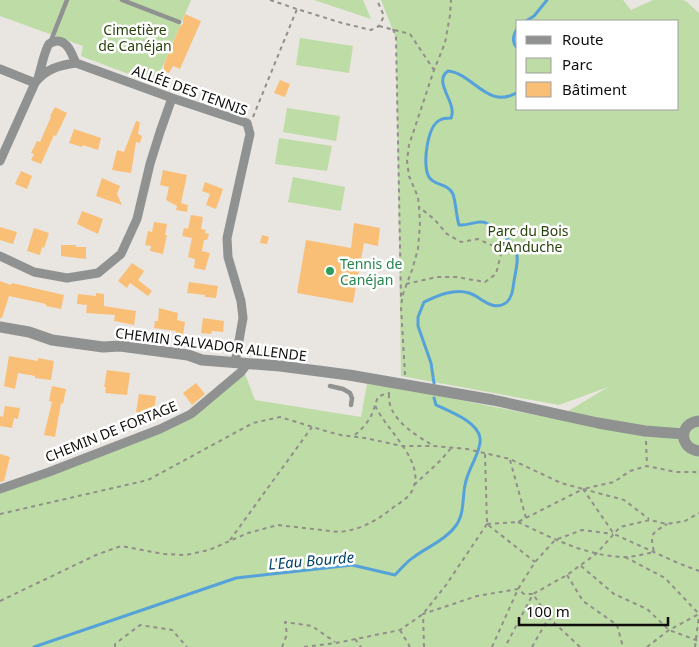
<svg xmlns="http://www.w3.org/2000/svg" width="699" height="647" font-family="'Noto Sans',sans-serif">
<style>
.green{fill:#bedca5;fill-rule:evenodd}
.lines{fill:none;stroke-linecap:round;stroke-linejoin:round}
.stream{stroke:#55a2da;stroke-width:3}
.building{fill:#fabf76}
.path{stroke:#918e8b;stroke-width:2;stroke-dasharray:4 4;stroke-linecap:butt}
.service{stroke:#909292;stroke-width:4.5}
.minor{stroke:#909292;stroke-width:9}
.tertiary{stroke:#909292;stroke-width:11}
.leisure-dot{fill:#2e9e5b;stroke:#fff;stroke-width:2}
.labels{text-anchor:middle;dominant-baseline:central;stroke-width:5;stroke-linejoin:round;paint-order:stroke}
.park-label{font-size:14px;fill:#2a430c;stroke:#fff}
.street-label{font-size:14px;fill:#0f0e0c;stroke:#fff}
.leisure-label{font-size:14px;fill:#27864d;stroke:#fff;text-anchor:start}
.water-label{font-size:15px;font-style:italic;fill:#044368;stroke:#fff}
</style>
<rect width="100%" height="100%" fill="#e9e5e0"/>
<path class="green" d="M 0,0 L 191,0 L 155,84 L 81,56 L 83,46 L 0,16 Z
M 314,0 L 363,0 L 371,19 Z
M 381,0 L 623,0 L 631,10 L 653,0 L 682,0 L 686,1 L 699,13 L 699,647 L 0,647 L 0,488 L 191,414 L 245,374 L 255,400 L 361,417 L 367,384 L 404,389 L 555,419 L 608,387 L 559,405 L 401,376 L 396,38 ZM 518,21 L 678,21 L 678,109 L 518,109 Z
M 300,38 L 353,46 L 349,73 L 296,65 Z
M 287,108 L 340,116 L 336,141 L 283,132 Z
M 279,138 L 332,146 L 327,171 L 275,164 Z
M 293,177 L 345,187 L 341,211 L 288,202 Z"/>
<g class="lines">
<path class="stream" d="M 526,21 L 534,16 L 547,0
M 518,27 C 513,35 511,42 518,49
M 434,383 L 431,363 L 418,326 L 418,317 L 424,302 C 437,296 454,288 469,293 C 480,296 491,311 504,304 C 512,300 513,289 514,281 C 519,254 521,248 498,231 C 493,228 488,222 482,222 C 475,221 468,226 459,225 C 456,215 456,203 453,194 C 448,183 434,186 429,177 C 422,166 427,126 440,120 C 443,118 448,118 451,118 C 458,103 432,82 448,71 C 473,73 488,111 518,92
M 34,647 L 236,578 L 352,565 L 395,575 C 401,569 407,561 414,557 C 427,547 444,541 454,528 C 465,516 462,499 465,485 C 467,474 472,466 476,456 C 478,451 481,443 480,438 C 478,422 449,411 436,405 L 434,398"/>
</g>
<path class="building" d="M 185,14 L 201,21 L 180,69 L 173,66 L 169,73 L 164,71 L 164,64 L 180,26 L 183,24 L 183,20 Z
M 280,80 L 290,84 L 285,97 L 274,93 Z
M 55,107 L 67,113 L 56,136 L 54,135 L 41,164 L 31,160 L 34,154 L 31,153 L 37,141 L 40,142 L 51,117 L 50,116 Z
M 136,121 L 140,122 L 138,134 L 142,136 L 140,143 L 136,142 L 131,173 L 112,170 L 117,150 L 124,152 Z
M 74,129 L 101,138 L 98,150 L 83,145 L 82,147 L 69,143 Z
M 163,170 L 187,175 L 181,203 L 188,205 L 187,212 L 176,210 L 177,206 L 166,200 L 169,187 L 160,185 Z
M 21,171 L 32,176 L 27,189 L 15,184 Z
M 102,178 L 120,186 L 117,194 L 122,205 L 96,196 Z
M 205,182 L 223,189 L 216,209 L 206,205 L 210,194 L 202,191 Z
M 82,211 L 103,219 L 98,234 L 77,224 Z
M 191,215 L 203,217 L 201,229 L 206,230 L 205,233 L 209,234 L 207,240 L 204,240 L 202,251 L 210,253 L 205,270 L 194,268 L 195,259 L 188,257 L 192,238 L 182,236 L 184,228 L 188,229 Z
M 154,222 L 167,224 L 165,235 L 167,235 L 163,254 L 150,251 L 151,246 L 145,245 L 148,231 L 152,232 Z
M 354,223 L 380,228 L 378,246 L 364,243 L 353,303 L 297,293 L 306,240 L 351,248 Z
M 0,227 L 17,232 L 13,244 L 0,240 Z
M 34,228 L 49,233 L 44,248 L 42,247 L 40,255 L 27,251 Z
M 262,235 L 269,237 L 267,244 L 260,243 Z
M 61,245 L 76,245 L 76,247 L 86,247 L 86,259 L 61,256 Z
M 132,263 L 144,271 L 138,280 L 152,291 L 148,296 L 130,283 L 127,288 L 118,281 Z
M 0,281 L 11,285 L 12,283 L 64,295 L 61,309 L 46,306 L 46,304 L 9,296 L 2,318 L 0,318 Z
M 189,282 L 218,286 L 216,298 L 205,297 L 205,295 L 187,293 Z
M 96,293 L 104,294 L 104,306 L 136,311 L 134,325 L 114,321 L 115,315 L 86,313 L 87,305 L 77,304 L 78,294 L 96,296 Z
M 159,308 L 178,313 L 177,320 L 185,322 L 183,335 L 175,334 L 176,331 L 154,328 L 155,321 L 158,321 Z
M 203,318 L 224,321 L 223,332 L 212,331 L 211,334 L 201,333 Z
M 9,356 L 38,361 L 38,358 L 54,361 L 51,380 L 35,378 L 35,376 L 18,373 L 15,389 L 4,386 Z
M 107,370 L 130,373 L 127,395 L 105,393 L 106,387 L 104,387 Z
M 196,383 L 205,394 L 192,405 L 183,393 Z
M 52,386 L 66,389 L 63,404 L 61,403 L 55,437 L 44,435 L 52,402 L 49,401 Z
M 139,394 L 156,396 L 154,410 L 151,410 L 150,414 L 136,412 Z
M 5,406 L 20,408 L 18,419 L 14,418 L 12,428 L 0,426 L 0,416 L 3,417 Z
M 0,454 L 10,457 L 4,481 L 0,482 Z"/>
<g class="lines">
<path class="path" d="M 270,0 L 297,9
M 379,26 L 410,34 L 434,70
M 393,29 L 396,38 L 401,298
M 253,117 L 297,9 L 342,23 L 371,30 L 379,26 L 384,16 L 377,0
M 406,284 L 437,277 L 456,277 L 485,282 L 496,274 L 502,250 L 478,239 L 461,242 L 447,234 L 434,219 L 419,207
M 405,375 L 401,306 L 403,294 L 412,270 L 418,249 L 420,224 L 419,207 L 418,197 L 409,176 L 407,161 L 409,145 L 434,70 L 445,43 L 450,15 L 451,0
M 389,394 C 387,418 414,434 432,445
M 355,435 C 365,426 372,418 375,405
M 646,441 L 647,466
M 485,454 L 487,524 L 535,562
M 510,460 L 526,518
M 414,485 L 441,460 L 451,448
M 583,489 L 614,534 L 678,563 L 699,571
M 0,514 L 148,480 L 253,423 L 280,417 L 329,432 L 341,435 L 365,438 L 402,446 L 434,446 L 467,449 L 510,459 L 561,483 L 583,489 L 614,482 L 630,471 L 647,466 L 676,472 L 695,472 L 699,474
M 518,522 C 552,538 586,556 624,557 C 634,557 644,554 654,552 C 650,533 651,534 667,524
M 487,524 L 518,522 L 583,489 L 624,500 L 649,519
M 230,540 L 312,427
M 625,557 L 665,578 L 699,614
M 581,566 L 614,594 L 647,609 L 669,630 L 696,640 L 699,642
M 567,575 L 583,601 L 617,625 L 623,647
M 0,601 L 96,555 L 121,546 L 163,554 L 186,555 L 209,550 L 248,533 L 278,525 L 339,532 C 361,530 378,520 395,506 C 400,503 406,499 410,494 C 431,465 385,430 375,405 L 378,397 L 382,395 L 390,393
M 400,630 L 410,647
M 355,639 L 361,647
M 115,647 L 115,644 L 140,625 L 172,630 L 187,647
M 282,647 L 287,634 L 285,622 L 312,626 L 335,642
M 304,647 L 336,643 L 400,630 L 423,614 L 446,585 L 487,524
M 424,647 L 423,614 L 477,596 L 518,589 L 524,594 L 533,594 L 505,647
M 492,647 L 518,589 L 535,562 L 555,540 L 582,530 L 613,534
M 532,647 L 548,619
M 580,647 L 549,618 L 533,594 L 567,575 L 596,554 L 620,527 L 650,520 L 667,524 L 685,521 L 699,513
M 647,647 L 669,630 L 699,614
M 695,647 L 699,615"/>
<path class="service" d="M 122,0 L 179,22
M 50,43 L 67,0
M 330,386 L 343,389 L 350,393 L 352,398 L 351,405"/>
<path class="minor" d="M 0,69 L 35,83
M 38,78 C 41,70 44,51 49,44 C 51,42 54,42 56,41 C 68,40 72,55 76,63
M 0,161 L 35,83 C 45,69 60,65 76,63 L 172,98 L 247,123 L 250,134 L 227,238 L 228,257 L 241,301 L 243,318 L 235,363
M 0,256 L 34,272 L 67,278 L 98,273 L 121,254 L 137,219 L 150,164 L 160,132 L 172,98
M 0,489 L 49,472 L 160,429 L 191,414 L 241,372 L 247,364"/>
<path class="tertiary" d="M 0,327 L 29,332 L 52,340 L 103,347 L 120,346 L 188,355 L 202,360 L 280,366 L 349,375 L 493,400 L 598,423 L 645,431 L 684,434
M 699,421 C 678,423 679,449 699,451"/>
</g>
<circle class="leisure-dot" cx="330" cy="271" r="5"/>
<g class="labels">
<g class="park-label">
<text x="135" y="29">Cimetière<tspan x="135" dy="16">de Canéjan</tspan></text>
<text x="528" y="230">Parc du Bois<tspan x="528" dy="16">d'Anduche</tspan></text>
</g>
<g class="street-label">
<text transform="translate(190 90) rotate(20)">ALLÉE DES TENNIS</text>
<text transform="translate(211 344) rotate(7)">CHEMIN SALVADOR ALLENDE</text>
<text transform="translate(111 431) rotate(-22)">CHEMIN DE FORTAGE</text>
</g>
<g class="leisure-label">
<text x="340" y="263">Tennis de<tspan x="340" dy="16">Canéjan</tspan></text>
</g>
<g class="water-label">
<text transform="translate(311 560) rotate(-5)">L'Eau Bourde</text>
</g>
</g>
<rect x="516" y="20" width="162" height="90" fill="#ffffff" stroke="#9f9f9e"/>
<rect x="526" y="36" width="25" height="8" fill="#909292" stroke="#9f9f9e"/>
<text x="562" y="45" font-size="15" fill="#0f0e0c">Route</text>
<rect x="526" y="58" width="25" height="15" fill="#bedca5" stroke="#9f9f9e"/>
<text x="562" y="70" font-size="15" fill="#0f0e0c">Parc</text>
<rect x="526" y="82" width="25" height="15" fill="#fabf76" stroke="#9f9f9e"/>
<text x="562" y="95" font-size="15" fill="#0f0e0c">Bâtiment</text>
<path d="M519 617v8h149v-8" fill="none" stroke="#0f0e0c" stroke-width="2.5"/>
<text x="526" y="617" font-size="15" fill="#0f0e0c" stroke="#ffffff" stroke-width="4" paint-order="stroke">100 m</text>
</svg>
